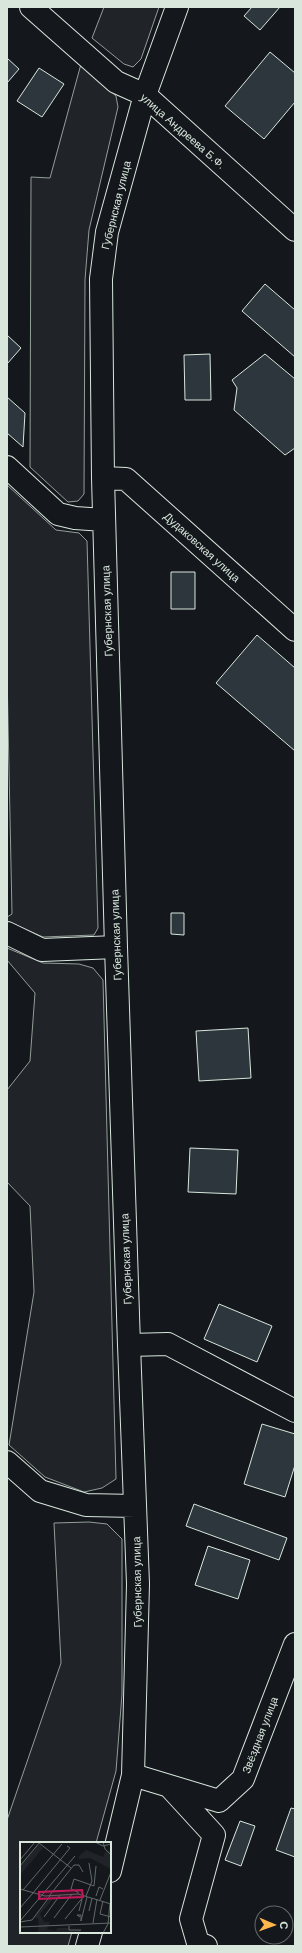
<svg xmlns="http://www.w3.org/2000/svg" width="302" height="1953" font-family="Arial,sans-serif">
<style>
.green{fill:#202428;stroke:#939e99}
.building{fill:#2c363c;stroke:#d8e6dc}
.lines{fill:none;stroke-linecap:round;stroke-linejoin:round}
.minor-casing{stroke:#d8e6dc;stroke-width:24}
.minor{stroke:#14181c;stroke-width:22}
.labels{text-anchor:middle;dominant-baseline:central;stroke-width:3;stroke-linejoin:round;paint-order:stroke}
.street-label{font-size:11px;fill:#d8e6dc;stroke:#14181c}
.inset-road{fill:none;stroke:#626a69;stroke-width:1}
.view{fill:#c2185b;fill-opacity:0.15;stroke:#c2185b;stroke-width:2}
.inset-edge{fill:none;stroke:#d8e6dc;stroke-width:2}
</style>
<rect width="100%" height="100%" fill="#14181c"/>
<path class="green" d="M 104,7 L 159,7 L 141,59 L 133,67 L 124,64 L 92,38 Z
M 81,64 L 116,96 L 118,107 L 89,230 L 85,280 L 84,494 L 78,501 L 68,502 L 30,467 L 31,177 L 50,178 Z
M 7,485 L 56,530 L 79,533 L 87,541 L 98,928 L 94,935 L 43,937 L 7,921 L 7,917 L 12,914 L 7,672 Z
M 7,948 L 43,963 L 79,964 L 93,968 L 103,980 L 116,1479 L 102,1488 L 84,1492 L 45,1477 L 9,1445 L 34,1292 L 30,1206 L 7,1182 L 7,1090 L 30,1061 L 35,993 L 7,960 Z
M 89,1522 L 107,1524 L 122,1539 L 122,1694 L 116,1771 L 96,1843 L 21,1843 L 21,1932 L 72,1932 L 68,1946 L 7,1946 L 7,1820 L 61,1663 L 54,1523 Z"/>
<path class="building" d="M 252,7 L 280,7 L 260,30 L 244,16 Z
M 270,52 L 295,73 L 295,102 L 264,139 L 225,106 Z
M 7,58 L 19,69 L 7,83 Z
M 39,68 L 64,84 L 42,117 L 17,101 Z
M 265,284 L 295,310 L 295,357 L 242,311 Z
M 7,335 L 21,348 L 7,364 Z
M 210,354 L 211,400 L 185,400 L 184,355 Z
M 265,354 L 295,379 L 295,448 L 285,455 L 234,410 L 237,388 L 232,380 Z
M 7,397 L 25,413 L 23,447 L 7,433 Z
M 171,572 L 195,572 L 195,609 L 171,609 Z
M 257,635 L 295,668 L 295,751 L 216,683 Z
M 171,913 L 184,913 L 184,935 L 171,934 Z
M 248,1028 L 251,1078 L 199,1081 L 196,1031 Z
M 190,1148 L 238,1150 L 236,1194 L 188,1192 Z
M 219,1304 L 272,1326 L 257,1362 L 204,1339 Z
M 262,1424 L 295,1434 L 295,1465 L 285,1497 L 244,1484 Z
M 194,1504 L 287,1538 L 279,1560 L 186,1526 Z
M 208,1546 L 250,1560 L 238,1599 L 195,1585 Z
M 291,1808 L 295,1809 L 295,1857 L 276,1850 Z
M 240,1821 L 255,1826 L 241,1866 L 225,1860 Z"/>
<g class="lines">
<g class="minor-casing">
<path id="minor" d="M 31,7 L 116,82 L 145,95 L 295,230
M 7,467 L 58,514 L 75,518 L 104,520
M 103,478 L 126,479 L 295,630
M 7,933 L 42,950 L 116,947
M 129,1345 L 168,1344 L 295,1411
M 7,1462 L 40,1491 L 86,1505 L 135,1506
M 133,1775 L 219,1801 L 243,1779 L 295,1644
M 169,1786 L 214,1835 L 191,1919 L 198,1943 L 206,1946
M 110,1871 L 133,1775 L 138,1584 L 129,1345 L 116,947 L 103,478 L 101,279 L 107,232 L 145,95 L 177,7
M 87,1946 L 91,1932"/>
</g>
<use href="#minor" class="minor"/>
</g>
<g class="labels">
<g class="street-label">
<text transform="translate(183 131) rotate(41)">улица Андреева Б.Ф.</text>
<text transform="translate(116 205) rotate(-76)">Губернская улица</text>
<text transform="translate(202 547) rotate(42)">Дудаковская улица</text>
<text transform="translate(107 611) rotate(-92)">Губернская улица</text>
<text transform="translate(116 935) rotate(-92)">Губернская улица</text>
<text transform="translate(126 1259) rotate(-92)">Губернская улица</text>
<text transform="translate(137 1582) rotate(-91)">Губернская улица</text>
<text transform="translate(260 1735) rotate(-69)">Звёздная улица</text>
</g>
</g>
<g transform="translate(20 1842)">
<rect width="91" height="91" fill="#14181c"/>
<path d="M 19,2 L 23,6 L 0,33 L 0,25 ZM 66,8 L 83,15 L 86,9 L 91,8 L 91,27 L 70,16 L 59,17 L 59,14 ZM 52,53 L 51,55 L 34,56 L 20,72 L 24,80 L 30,80 L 27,87 L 35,89 L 38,86 L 48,86 L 48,88 L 60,88 L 61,91 L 14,91 L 18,89 L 19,83 L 18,76 L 14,76 L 31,54 Z" fill="#202428"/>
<path class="inset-road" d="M 75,0 L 83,4 L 91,2M 83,0 L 85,7 L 91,13M 19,1 L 51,26M 0,18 L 15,0M 0,24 L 20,0M 0,47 L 25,54 L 58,52 L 91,62M 3,48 L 42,2M 13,51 L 50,6 L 47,4M 58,52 L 58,50 L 51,47 L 54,37 L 74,44 L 76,24M 29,54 L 54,23 L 59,23 L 63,30M 66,54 L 72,39 L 69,21M 76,54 L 79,45 L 83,47M 80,58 L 91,30M 83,59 L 80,72 L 91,75M 0,66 L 13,51M 59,69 L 62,57M 69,69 L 72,56M 24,75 L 40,53M 60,75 L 57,73 L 61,73 L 61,79 L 67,55M 34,76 L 52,52M 45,77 L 64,54M 0,79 L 55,14M 0,80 L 12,78 L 30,54M 73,81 L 77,57M 49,84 L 49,88 L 61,88M 0,85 L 91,81M 83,91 L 88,82 L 90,61"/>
<path class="view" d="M 62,48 L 63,55 L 19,57 L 19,50 Z"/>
<rect width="91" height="91" class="inset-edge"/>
</g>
<rect width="302" height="1953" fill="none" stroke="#d8e6dc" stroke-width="16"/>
<g transform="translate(274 1925) rotate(92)"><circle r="19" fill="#14181c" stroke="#626a69"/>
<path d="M0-3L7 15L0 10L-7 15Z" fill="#ffb74d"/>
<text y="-6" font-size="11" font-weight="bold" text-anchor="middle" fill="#d8e6dc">С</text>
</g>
</svg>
